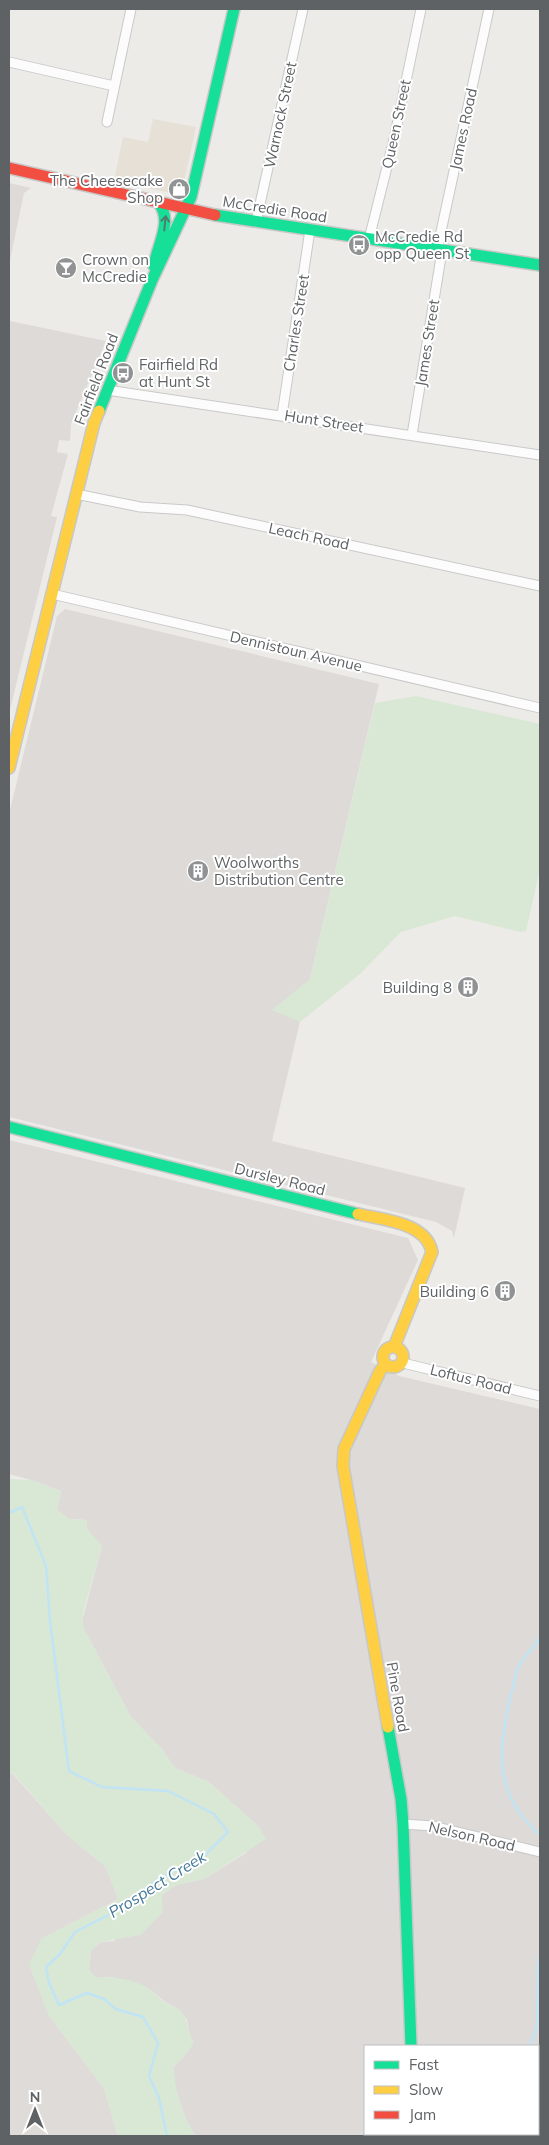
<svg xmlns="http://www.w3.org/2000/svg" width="549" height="2145" font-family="Mulish,sans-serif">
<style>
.commercial{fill:#e6e0d6}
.industrial{fill:#dddad8;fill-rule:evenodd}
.education{fill:#dfdbd8}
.green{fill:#d9e7d5}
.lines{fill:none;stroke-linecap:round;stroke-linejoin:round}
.stream{stroke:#c0e4f4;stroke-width:2.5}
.street-casing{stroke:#c9c9c8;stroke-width:11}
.fast-casing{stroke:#c7c8c7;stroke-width:14}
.slow-casing{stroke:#c7c8c7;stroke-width:14}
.jam-casing{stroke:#c7c8c7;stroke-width:14}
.street{stroke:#fcfcfc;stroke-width:9}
.fast{stroke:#16e098;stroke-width:11}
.slow{stroke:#ffcf43;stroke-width:11}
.jam{stroke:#f24e42;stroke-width:11}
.oneway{stroke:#507b6f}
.labels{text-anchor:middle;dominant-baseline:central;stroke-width:4;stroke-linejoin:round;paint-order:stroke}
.street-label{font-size:15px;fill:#5e6265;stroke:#fff}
.poi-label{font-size:15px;fill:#5e6265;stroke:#fff;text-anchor:start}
.water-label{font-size:16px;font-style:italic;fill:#437799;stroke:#fff}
</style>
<rect width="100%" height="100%" fill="#edebe8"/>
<path class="commercial" d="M 153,119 L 196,127 L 181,195 L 114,181 L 123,137 L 148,142 Z"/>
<path class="industrial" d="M 9,183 L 31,188 L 24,193 L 9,265 Z
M 10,321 L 106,341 L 71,424 L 70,441 L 59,440 L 57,452 L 68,454 L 51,516 L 57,517 L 9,714 Z
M 65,609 L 379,684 L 272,1141 L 465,1188 L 454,1238 L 452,1231 L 436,1222 L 9,1117 L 9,814 L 57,616 Z
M 9,1140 L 408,1238 L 418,1260 L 371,1362 L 399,1376 L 540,1409 L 540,2136 L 195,2136 L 186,2119 L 176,2092 L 173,2067 L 184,2057 L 190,2036 L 187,2020 L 179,2009 L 165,2002 L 151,1990 L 112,1977 L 95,1977 L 89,1970 L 91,1950 L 101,1942 L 114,1941 L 162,1895 L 176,1885 L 204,1879 L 246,1853 L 259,1827 L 209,1782 L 175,1768 L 161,1748 L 131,1717 L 83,1627 L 82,1621 L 102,1546 L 87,1529 L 87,1520 L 69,1519 L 57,1510 L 61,1491 L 31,1480 L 9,1474 ZM 365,2046 L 538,2046 L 538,2134 L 365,2134 Z"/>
<path class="education" d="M 12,1773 L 67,1835 L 106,1867 L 118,1899 L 41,1939 L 49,2016 L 104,2088 L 118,2136 L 9,2136 L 9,1775 Z"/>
<path class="green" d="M 416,696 L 540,724 L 540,869 L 526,931 L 520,932 L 455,916 L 401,932 L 360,974 L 300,1022 L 272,1010 L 310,979 L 375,703 Z
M 9,1479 L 31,1480 L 61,1491 L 57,1510 L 69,1519 L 87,1520 L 87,1529 L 102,1546 L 83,1613 L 83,1627 L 131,1717 L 161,1748 L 175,1768 L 209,1782 L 259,1827 L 266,1839 L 204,1879 L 176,1885 L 162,1895 L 163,1912 L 141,1935 L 101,1942 L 91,1951 L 89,1970 L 95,1977 C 115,1977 132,1978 150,1989 C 155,1993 159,1998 164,2002 C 170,2006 177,2006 181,2011 C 188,2021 188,2032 194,2043 L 184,2057 L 173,2067 C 176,2094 182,2113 195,2136 L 118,2136 L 104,2088 L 49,2016 L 29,1965 L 41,1939 L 118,1899 L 106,1867 L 67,1835 L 13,1773 L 9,1775 Z"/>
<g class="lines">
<path class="stream" d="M 9,1513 L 22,1507 L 46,1566 L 50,1621 L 69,1771 L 102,1787 L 168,1791 L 214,1814 L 228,1832 L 205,1855 L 158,1879 L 120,1909 L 75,1932 L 60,1954 L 46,1967 L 49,1983 L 59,2005 L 87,1993 L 104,1999 L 116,2009 L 143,2017 L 158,2043 L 149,2076 L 159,2098 L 167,2136
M 540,1638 C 534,1647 524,1656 519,1666 C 514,1675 513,1689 510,1699 C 497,1752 495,1797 540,1835
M 530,2046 L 537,2027 L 538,1967 L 540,1955
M 534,2134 L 534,2136"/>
<g class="street-casing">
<path id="street" d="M 9,62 L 114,86
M 107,122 L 131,9
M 256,222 L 303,9
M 369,239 L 394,139 L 421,9
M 437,250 L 489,9
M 107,390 L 540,455
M 282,415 L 310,230
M 412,435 L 442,251
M 76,494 L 140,507 L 187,510 L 540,586
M 52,594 L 540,708
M 403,1361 L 407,1364 L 540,1396
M 403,1824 L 433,1826 L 540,1852"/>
</g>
<g class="fast-casing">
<path id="fast" d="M 215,215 L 540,265
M 154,266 C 157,245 174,221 158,202
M 99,411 L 152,280 L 191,197 L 234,9
M 9,1127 L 358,1214
M 388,1727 L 401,1799 L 403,1824 L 411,2046
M 415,2134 L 415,2136"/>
</g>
<g class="slow-casing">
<path id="slow" d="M 9,768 L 94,423 L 99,411
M 358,1214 C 383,1220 426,1222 432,1252 L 394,1347
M383 1357a10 10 0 1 1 20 0a10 10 0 1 1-20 0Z
M 386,1364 L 380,1371 L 344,1449 L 343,1466 L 388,1727"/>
</g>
<g class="jam-casing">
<path id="jam" d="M 9,168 L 215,215"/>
</g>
<use href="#street" class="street"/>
<use href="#fast" class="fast"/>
<use href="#slow" class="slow"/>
<use href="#jam" class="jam"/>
</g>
<defs><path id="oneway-shaft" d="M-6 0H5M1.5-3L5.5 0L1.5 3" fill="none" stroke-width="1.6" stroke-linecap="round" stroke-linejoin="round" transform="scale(1.25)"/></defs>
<use class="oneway" href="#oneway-shaft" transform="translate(165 223) rotate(-84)"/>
<defs>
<g id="shop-disc" transform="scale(1.125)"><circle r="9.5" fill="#909293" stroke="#fff"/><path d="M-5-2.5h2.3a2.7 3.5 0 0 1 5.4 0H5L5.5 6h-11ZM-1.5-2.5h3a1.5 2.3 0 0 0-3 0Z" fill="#fff"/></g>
<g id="bus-disc" transform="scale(1.125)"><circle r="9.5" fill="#909293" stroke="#fff"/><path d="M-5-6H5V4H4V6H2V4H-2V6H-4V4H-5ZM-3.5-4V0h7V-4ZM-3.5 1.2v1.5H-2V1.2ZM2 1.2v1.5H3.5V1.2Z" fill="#fff"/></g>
<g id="bar-disc" transform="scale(1.125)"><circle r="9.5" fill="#909293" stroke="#fff"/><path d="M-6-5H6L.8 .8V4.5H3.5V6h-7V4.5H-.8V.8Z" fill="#fff"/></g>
<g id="building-disc" transform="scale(1.125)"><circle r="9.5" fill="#909293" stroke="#fff"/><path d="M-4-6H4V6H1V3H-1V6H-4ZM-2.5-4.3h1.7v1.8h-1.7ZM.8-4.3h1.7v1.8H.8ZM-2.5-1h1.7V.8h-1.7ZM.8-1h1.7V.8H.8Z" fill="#fff"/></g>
</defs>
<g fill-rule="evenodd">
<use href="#shop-disc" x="179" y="189"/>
<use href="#bus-disc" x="359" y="245"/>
<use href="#bar-disc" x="66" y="268"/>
<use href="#bus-disc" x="123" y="373"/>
<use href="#building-disc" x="198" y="871"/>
<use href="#building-disc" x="468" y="987"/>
<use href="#building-disc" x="505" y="1291"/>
</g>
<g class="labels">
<g class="street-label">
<text transform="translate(280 115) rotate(-78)">Warnock Street</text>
<text transform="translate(396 124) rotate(-78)">Queen Street</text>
<text transform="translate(463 129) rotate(-78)">James Road</text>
<text transform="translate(275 209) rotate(9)">McCredie Road</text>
<text transform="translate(296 323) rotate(-81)">Charles Street</text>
<text transform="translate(427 343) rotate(-81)">James Street</text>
<text transform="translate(96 379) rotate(-69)">Fairfield Road</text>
<text transform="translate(324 421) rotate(9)">Hunt Street</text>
<text transform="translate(309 536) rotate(12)">Leach Road</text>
<text transform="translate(296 651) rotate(13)">Dennistoun Avenue</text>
<text transform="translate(280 1179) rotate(14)">Dursley Road</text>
<text transform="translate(471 1379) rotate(14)">Loftus Road</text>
<text transform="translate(398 1697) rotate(80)">Pine Road</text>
<text transform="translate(472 1836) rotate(13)">Nelson Road</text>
</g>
<g class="poi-label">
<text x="163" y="180" text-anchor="end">The Cheesecake<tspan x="163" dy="17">Shop</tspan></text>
<text x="375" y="236">McCredie Rd<tspan x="375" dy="17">opp Queen St</tspan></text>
<text x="82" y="259">Crown on<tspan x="82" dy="17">McCredie</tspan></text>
<text x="139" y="364">Fairfield Rd<tspan x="139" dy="17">at Hunt St</tspan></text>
<text x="214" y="862">Woolworths<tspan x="214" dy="17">Distribution Centre</tspan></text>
<text x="452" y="987" text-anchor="end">Building 8</text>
<text x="489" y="1291" text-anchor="end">Building 6</text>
</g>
<g class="water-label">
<text transform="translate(157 1884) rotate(-32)">Prospect Creek</text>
</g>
</g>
<rect width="549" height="2145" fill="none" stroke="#5e6265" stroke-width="20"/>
<rect x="364" y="2045" width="175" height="90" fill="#ffffff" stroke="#bfc0c1"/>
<rect x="374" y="2061" width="25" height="8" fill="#16e098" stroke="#bfc0c1"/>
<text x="409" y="2070" font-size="15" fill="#5e6265">Fast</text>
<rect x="374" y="2086" width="25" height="8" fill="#ffcf43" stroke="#bfc0c1"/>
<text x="409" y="2095" font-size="15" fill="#5e6265">Slow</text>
<rect x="374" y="2111" width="25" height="8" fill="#f24e42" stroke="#bfc0c1"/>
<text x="409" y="2120" font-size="15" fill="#5e6265">Jam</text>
<g transform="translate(35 2110)" stroke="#ffffff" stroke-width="4" paint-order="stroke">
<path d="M0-4L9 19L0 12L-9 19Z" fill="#5e6265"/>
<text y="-8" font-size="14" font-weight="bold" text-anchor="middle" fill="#5e6265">N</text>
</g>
</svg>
